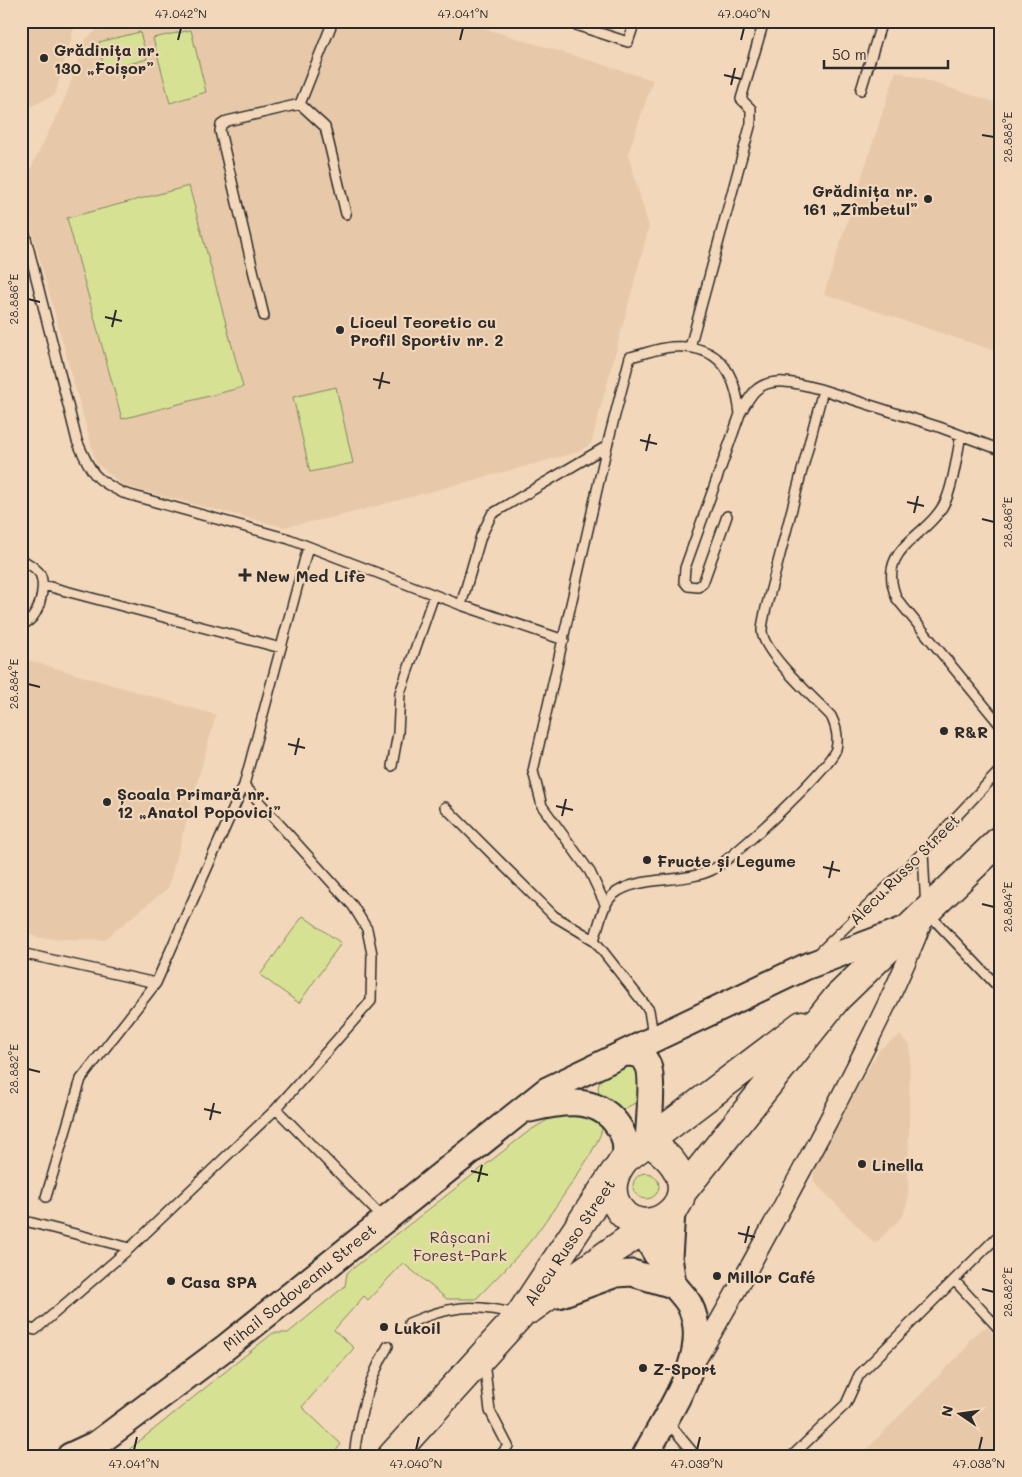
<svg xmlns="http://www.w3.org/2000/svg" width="1022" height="1477" font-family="Mali,sans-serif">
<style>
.built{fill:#e7c9a9}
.green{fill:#d6e194;stroke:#808660}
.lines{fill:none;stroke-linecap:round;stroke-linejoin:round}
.lane-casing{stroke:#2b2b2b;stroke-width:12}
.street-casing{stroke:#2b2b2b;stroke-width:21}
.secondary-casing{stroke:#2b2b2b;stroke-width:29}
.primary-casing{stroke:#2b2b2b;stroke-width:31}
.lane{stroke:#f3d7ba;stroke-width:9}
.street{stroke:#f3d7ba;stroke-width:18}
.secondary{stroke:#f3d7ba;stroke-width:25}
.primary{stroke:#f3d7ba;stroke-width:28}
.ticks{fill:none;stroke:#2b2b2b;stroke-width:2}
.poi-dot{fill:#2b2b2b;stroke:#f3d7ba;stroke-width:2}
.labels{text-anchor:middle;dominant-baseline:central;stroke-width:4.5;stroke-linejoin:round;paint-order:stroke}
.poi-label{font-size:16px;font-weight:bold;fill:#2b2b2b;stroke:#f3d7ba;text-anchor:start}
.street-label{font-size:16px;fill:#2b2b2b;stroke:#f3d7ba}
.park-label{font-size:16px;fill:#45463b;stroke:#f3d7ba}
.neatline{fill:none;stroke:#2b2b2b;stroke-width:2}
.ticks-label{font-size:12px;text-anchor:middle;fill:#2b2b2b}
</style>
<rect width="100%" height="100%" fill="#f3d7ba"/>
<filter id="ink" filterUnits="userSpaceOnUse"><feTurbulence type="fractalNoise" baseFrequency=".02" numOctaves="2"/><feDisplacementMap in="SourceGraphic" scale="10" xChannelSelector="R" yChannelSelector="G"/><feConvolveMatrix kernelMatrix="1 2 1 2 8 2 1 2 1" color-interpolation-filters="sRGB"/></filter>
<g filter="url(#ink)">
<path class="built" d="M 21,21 L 76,21 L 55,95 L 25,109 L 21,108 Z
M 108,21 L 460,21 L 653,80 L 628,154 L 649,227 L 591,444 L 578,452 L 332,518 L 283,527 L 124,486 L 96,463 L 31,228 L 25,195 L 29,172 L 66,96 L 85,40 Z
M 896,71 L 1001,104 L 1001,353 L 824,294 Z
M 21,658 L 216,715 L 168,888 L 104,940 L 40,938 L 21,931 Z
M 900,1035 L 910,1045 L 908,1200 L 903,1216 L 878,1241 L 874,1243 L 814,1182 L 814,1159 L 880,1049 Z
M 987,1327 L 1001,1342 L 1001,1456 L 860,1456 L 968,1346 L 968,1341 L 981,1329 Z"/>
<path class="green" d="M 191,30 L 206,92 L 170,103 L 153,38 Z
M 140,32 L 147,59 L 104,71 L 99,42 Z
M 189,186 L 243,387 L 122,419 L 67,218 Z
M 336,387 L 353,463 L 310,472 L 293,397 Z
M 303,916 L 341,943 L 299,1003 L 260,975 Z
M 637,1062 L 642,1099 L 619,1112 C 612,1107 601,1101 599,1093 C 593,1074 623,1063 637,1062 Z
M 563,1115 L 591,1119 L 602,1127 C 603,1143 548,1217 536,1234 C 518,1257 496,1278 476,1299 L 447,1299 L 403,1263 L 368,1300 L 364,1296 L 334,1330 L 354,1348 L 302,1407 L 341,1444 L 332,1456 L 121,1456 L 273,1333 L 288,1333 L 345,1286 L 347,1273 L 529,1131 L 549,1119 Z
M633 1186a13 13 0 1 1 26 0a13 13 0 1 1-26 0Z"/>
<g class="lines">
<g class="lane-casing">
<path id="lane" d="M 563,21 L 628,42 L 635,21
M 861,90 L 882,21
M 300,104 L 325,127 L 346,214
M 300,104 L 333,21
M 21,218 L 77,441 C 92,473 91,477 123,493 L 289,539 L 461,605 L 564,640
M 264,316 L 220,131 L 221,125 L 227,121 L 300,104
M 690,347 L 751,123 L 751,109 L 741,99 L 764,21
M 823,390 L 939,427 L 1001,450
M 961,435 C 957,454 954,482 946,500 C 929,539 874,546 897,599 L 1001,726
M 21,559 C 27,563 36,567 40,574 C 47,587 38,623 21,624
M 43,585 L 281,648
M 461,605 L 481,536 L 492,514 L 607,446
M 392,766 L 398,733 L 400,693 L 434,595
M 244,785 L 353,906 L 367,929 L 372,954 L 371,1001 L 276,1109 L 384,1219
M 445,807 L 554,916 L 594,940 L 649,1010 L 653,1036
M 923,852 L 926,911 L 1001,990
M 606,906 L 590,872 L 542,806 L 533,771 L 607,446 L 630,357 C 644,354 658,348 672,347 C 720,344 735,372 740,414
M 594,940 C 599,926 602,905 613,895 C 636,875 683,884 712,870 C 733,859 829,769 836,749 C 839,737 836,726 831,716 C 815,699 763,653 762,631 C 762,625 764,618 765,612 L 823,390 C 803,385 772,374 755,391 C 749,397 744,407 740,414 L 685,568 L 684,581 L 688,586 L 698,587 L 703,583 L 727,516
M 820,952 L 923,852 L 1001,769
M 21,953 L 156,983
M 46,1197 L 81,1079 L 156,983 L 244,785 L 308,547
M 21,1220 L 130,1248
M 1001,1233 L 954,1280 L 1001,1331
M 409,1323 C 449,1306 473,1303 515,1314
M 21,1326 L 35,1330 L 130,1248 L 276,1109
M 484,1362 L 490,1411 L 508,1446 L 500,1456
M 667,1421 L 696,1456
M 354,1456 C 359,1416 368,1381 388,1346
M 792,1456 L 846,1404 L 859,1375 L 954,1280"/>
</g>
<g class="street-casing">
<path id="street" d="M 697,1359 C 743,1282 785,1202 827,1123 C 861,1056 896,991 923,921"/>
</g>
<g class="secondary-casing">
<path id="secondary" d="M 627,1053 C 635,1053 643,1055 647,1063 C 654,1073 649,1126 648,1142
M 530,1109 C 559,1102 595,1095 616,1123 C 625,1135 627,1144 625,1159
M 630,1219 C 648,1235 658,1258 670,1279 C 675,1288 684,1295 689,1304 C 715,1352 666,1414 645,1456
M 672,1277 L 669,1257 L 672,1212
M 558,1295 L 616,1274 L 632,1273 L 673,1285
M 70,1456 L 98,1443 L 226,1347 L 547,1090 L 805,967 L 909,928"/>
</g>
<g class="primary-casing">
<path id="primary" d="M 648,1142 C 732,1195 636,1256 615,1201 C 609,1186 615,1171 625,1159 L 802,1025
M 682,1192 L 837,998 L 1001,839
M 530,1309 L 652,1223
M 392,1456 L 520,1315 L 615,1172"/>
</g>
<use href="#lane" class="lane"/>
<use href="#street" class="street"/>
<use href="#secondary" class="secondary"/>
<use href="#primary" class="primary"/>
</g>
</g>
<path class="ticks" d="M 178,40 L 181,28M 460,40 L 463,28M 741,40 L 744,28M 724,75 L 741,79M 731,85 L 735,68M 982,135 L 994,137M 28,299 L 40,302M 105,317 L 122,321M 112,327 L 116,310M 373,379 L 390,383M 379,389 L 383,372M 640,440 L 657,444M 646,451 L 650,434M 907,502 L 924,506M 914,513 L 918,496M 982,519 L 994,522M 28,684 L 40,687M 288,744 L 305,748M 295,755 L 299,738M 556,806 L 573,810M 562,816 L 566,799M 823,867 L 840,871M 829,878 L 833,861M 982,904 L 994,907M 28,1069 L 40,1072M 204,1109 L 221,1113M 210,1120 L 214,1103M 471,1171 L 488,1175M 478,1182 L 482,1165M 738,1233 L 755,1237M 745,1243 L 749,1226M 982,1289 L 994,1292M 134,1450 L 137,1437M 416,1450 L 419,1437M 697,1450 L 700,1437M 979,1450 L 982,1437"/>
<g class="poi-dot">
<circle cx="44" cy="58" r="5"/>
<circle cx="928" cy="199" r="5"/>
<circle cx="340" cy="330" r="5"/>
<path d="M242.5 567.5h5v5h5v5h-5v5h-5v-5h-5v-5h5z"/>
<circle cx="944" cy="731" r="5"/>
<circle cx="107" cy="802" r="5"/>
<circle cx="647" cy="860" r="5"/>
<circle cx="862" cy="1164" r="5"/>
<circle cx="717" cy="1276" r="5"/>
<circle cx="171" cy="1281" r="5"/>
<circle cx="384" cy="1327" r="5"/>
<circle cx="643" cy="1368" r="5"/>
</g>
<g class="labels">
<g class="poi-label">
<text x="54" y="49">Grădinița nr.<tspan x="54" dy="18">130 „Foișor”</tspan></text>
<text x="918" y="190" text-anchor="end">Grădinița nr.<tspan x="918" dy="18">161 „Zîmbetul”</tspan></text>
<text x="350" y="321">Liceul Teoretic cu<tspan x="350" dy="18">Profil Sportiv nr. 2</tspan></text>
<text x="256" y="575">New Med Life</text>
<text x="954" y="731">R&amp;R</text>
<text x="117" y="793">Școala Primară nr.<tspan x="117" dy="18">12 „Anatol Popovici”</tspan></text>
<text x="657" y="860">Fructe și Legume</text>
<text x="872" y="1164">Linella</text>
<text x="727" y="1276">Millor Café</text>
<text x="181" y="1281">Casa SPA</text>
<text x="394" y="1327">Lukoil</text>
<text x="653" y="1368">Z-Sport</text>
</g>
<g class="street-label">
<text transform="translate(904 869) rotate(-45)">Alecu Russo Street</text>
<text transform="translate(569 1242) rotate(-56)">Alecu Russo Street</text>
<text transform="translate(299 1287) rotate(-39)">Mihail Sadoveanu Street</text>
</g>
<g class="park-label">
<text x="460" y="1236">Râșcani<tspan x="460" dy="18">Forest-Park</tspan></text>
</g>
</g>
<rect width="1022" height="1477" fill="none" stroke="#f3d7ba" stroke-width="55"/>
<g transform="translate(960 1414) rotate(283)" stroke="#f3d7ba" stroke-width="4" paint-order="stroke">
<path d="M0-4L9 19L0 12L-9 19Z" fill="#2b2b2b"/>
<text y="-8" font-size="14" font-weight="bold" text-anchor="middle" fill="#2b2b2b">N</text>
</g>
<path d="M824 60v8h124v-8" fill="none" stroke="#2b2b2b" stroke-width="2.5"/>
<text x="832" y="60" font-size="15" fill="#2b2b2b" stroke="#f3d7ba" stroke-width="4" paint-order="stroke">50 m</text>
<rect x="28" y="28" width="966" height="1422" class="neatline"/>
<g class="ticks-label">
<text x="181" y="18">47.042°N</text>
<text x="463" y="18">47.041°N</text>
<text x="744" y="18">47.040°N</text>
<text transform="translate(1008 137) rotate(-90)" y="4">28.888°E</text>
<text transform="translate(14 299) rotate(-90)" y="4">28.886°E</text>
<text transform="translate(1008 522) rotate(-90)" y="4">28.886°E</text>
<text transform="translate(14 684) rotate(-90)" y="4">28.884°E</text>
<text transform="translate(1008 907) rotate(-90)" y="4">28.884°E</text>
<text transform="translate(14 1069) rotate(-90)" y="4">28.882°E</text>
<text transform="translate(1008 1292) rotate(-90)" y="4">28.882°E</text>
<text x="134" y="1468">47.041°N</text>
<text x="416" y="1468">47.040°N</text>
<text x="697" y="1468">47.039°N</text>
<text x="979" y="1468">47.038°N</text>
</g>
</svg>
